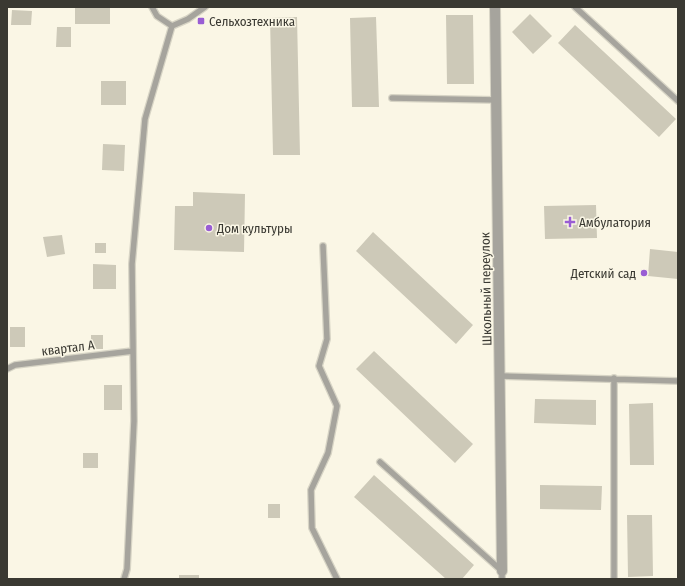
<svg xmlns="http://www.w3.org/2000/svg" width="685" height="586" font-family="'Fira Sans Condensed',sans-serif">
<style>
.building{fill:#cdc9b8}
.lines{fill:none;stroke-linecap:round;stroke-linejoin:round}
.lane-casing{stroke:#d7d4c5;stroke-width:8}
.street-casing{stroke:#d7d4c5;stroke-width:12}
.lane{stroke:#a6a49d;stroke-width:5.5}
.street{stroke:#a6a49d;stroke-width:10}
.poi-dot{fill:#995dd4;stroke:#faf6e5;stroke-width:1.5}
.labels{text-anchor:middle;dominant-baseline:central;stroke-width:3;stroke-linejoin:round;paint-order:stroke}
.poi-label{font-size:13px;fill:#3a3932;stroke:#faf6e5;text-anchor:start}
.street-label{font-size:13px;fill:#3a3932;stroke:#faf6e5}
</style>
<rect width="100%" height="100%" fill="#faf6e5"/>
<path class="building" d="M 75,8 L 110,8 L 110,24 L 75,24 Z
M 12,10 L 32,11 L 31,25 L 11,25 Z
M 530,14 L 552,36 L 533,54 L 512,32 Z
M 446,15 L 473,15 L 474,84 L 447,84 Z
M 297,17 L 300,155 L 273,155 L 270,18 Z
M 376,17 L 379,107 L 352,107 L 350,18 Z
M 575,25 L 676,119 L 659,137 L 558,43 Z
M 57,27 L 71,27 L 71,47 L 56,47 Z
M 101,81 L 126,81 L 126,105 L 101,105 Z
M 103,144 L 125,145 L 124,171 L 102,170 Z
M 193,192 L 245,194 L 244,252 L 174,250 L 175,206 L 193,206 Z
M 596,205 L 597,238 L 545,239 L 544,206 Z
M 373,232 L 473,325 L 456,344 L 356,251 Z
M 62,235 L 65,254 L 47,257 L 43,237 Z
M 95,243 L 106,243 L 106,253 L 95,253 Z
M 650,249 L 678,252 L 678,279 L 648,276 Z
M 93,264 L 116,265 L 116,289 L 93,289 Z
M 10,327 L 25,327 L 25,347 L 10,347 Z
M 91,335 L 103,335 L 103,349 L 91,349 Z
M 374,351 L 473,444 L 455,463 L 356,369 Z
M 104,385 L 122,385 L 122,410 L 104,410 Z
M 535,399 L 596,400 L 596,425 L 534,423 Z
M 653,403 L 654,465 L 630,465 L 629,404 Z
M 83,453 L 98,453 L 98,468 L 83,468 Z
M 374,475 L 474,565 L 462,579 L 446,579 L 354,497 Z
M 540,485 L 602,486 L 601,510 L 540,509 Z
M 268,504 L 280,504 L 280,518 L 268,518 Z
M 627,515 L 652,515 L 653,576 L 628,577 Z
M 179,575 L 199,575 L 199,579 L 179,579 Z"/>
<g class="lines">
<g class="lane-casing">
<path id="lane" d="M 152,7 L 157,16 L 172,26 L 188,19 L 205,7
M 575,7 L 678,101
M 392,98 L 497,100
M 323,246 L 327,339 L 319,366 L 337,406 L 328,453 L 311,490 L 312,528 L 337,579
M 7,369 L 15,365 L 133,351
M 500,376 L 678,381
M 614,378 L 614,579
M 380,462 L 502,571 L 502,579
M 124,579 L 127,569 L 134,421 L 132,264 L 145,119 L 172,26"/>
</g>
<g class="street-casing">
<path id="street" d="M 495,7 L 502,571"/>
</g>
<use href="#lane" class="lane"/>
<use href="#street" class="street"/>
</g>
<g class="poi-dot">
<rect x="197" y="17" width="8" height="8" rx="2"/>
<path d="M568 216h4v4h4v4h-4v4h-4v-4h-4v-4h4z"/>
<circle cx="209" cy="228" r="4"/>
<circle cx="644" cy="273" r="4"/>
</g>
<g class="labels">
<g class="poi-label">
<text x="209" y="21">Сельхозтехника</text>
<text x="579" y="222">Амбулатория</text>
<text x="217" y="228">Дом культуры</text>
<text x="636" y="273" text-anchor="end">Детский сад</text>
</g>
<g class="street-label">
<text transform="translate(486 289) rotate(-91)">Школьный переулок</text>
<text transform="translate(68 348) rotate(-7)">квартал А</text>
</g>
</g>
<rect width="685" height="586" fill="none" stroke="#3a3932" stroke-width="16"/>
</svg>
